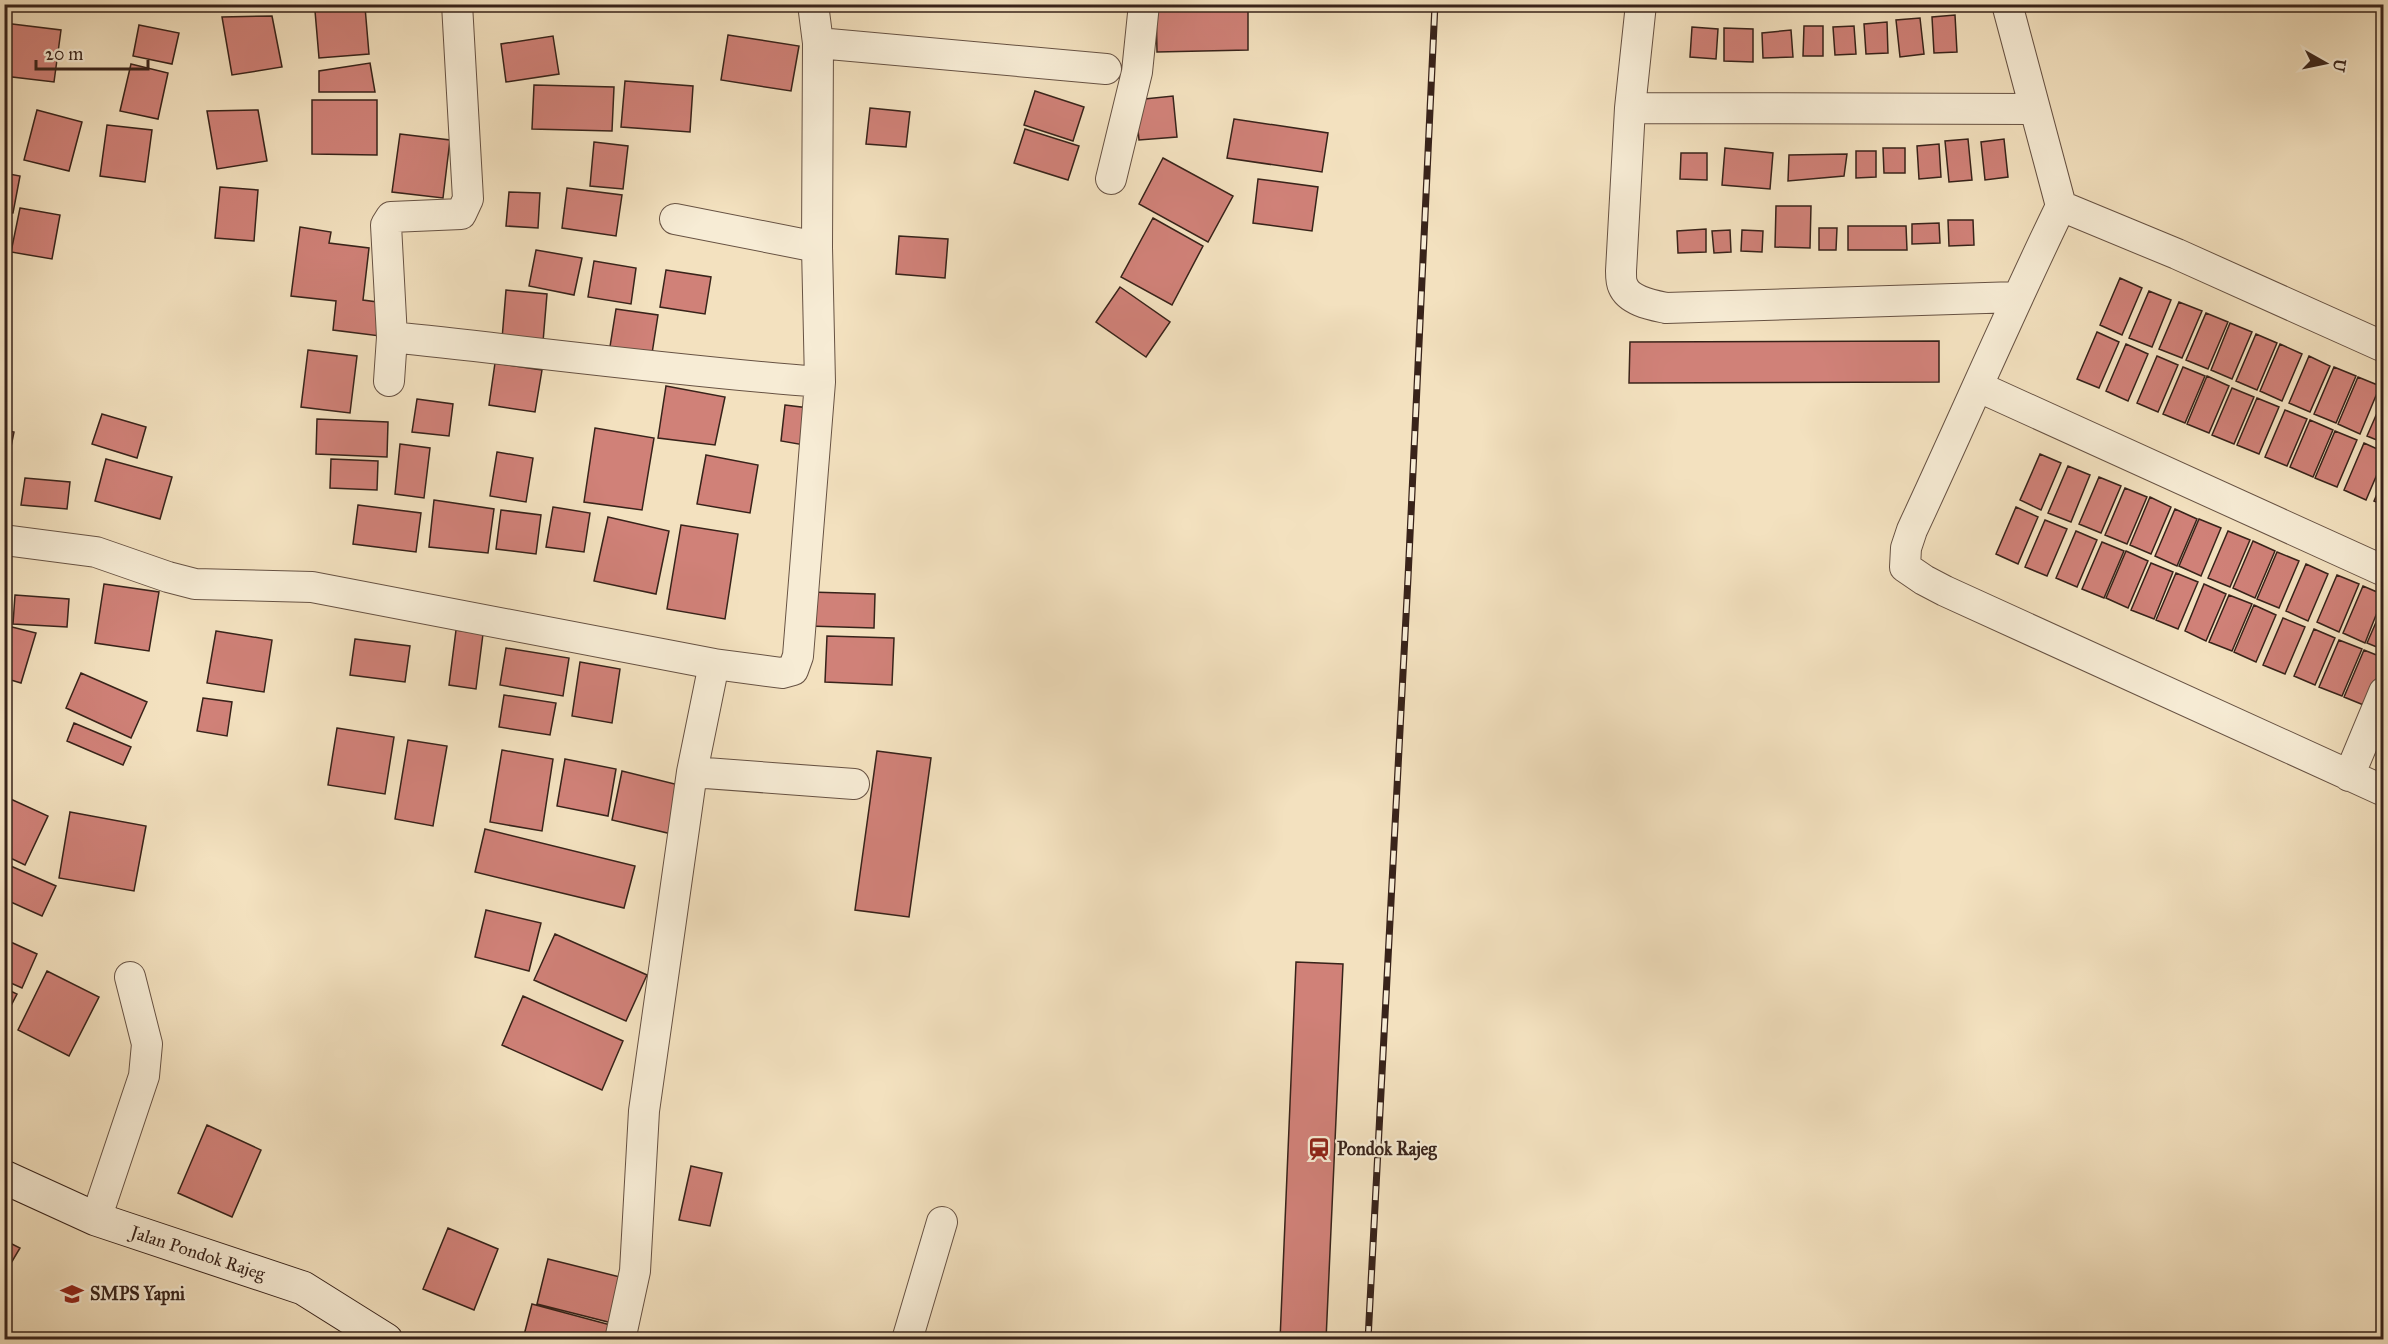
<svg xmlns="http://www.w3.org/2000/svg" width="2388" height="1344" font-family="'IM FELL Great Primer',serif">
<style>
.building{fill:#d08178;stroke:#38231a;stroke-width:1.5}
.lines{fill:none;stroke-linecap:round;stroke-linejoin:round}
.minor-casing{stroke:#675243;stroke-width:32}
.secondary-casing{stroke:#38231a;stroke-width:35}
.minor{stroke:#f7ecd5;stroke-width:30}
.secondary{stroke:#f7ecd5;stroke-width:33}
.rail-casing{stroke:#38231a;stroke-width:7}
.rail{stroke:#f7ecd5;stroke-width:4.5;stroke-dasharray:14;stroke-linecap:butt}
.labels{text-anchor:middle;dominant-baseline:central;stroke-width:4.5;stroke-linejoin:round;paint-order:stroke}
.poi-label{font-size:18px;font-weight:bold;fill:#38231a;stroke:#f7ecd5;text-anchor:start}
.street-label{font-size:18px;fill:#38231a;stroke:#f7ecd5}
</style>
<rect width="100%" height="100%" fill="#f3e1bf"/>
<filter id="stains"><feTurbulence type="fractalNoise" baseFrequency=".00333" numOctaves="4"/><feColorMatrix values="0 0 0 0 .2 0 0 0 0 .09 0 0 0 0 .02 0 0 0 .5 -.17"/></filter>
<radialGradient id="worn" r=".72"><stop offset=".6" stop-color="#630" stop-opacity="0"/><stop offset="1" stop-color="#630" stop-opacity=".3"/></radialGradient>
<path class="building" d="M 1156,4 L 1248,4 L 1248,50 L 1157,52 Z
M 365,7 L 369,54 L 319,58 L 315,11 Z
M 1955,15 L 1957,52 L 1934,53 L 1932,17 Z
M 272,16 L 282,67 L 232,75 L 222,17 Z
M 1920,18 L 1924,54 L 1900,57 L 1896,20 Z
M 1887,22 L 1888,53 L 1866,54 L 1864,24 Z
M 4,23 L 61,30 L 54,82 L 4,76 Z
M 139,25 L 179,33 L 172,64 L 133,56 Z
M 1804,26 L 1823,26 L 1823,56 L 1803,56 Z
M 1854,26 L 1856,54 L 1835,55 L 1833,27 Z
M 1692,27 L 1718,29 L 1716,59 L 1690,57 Z
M 1724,28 L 1753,29 L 1753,62 L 1724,61 Z
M 1791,30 L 1793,57 L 1763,58 L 1762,33 Z
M 728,35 L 799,46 L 791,91 L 721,80 Z
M 553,36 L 559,74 L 506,82 L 501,44 Z
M 370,63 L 375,92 L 319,92 L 319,71 Z
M 131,64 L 168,73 L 158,119 L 120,111 Z
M 625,81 L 693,86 L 690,132 L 621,127 Z
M 534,85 L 614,87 L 612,131 L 532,129 Z
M 1035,91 L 1084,107 L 1073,141 L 1024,125 Z
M 1173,96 L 1177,137 L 1139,140 L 1135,100 Z
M 312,100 L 377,100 L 377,155 L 312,154 Z
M 870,108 L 910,112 L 906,147 L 866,144 Z
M 4,109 L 11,111 L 4,140 Z
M 37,110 L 82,122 L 69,171 L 24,160 Z
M 258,110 L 267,161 L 217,169 L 207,111 Z
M 1234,119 L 1328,133 L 1322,172 L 1227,158 Z
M 107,125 L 152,130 L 145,182 L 100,176 Z
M 1025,129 L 1079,146 L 1068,180 L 1014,163 Z
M 400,134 L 450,140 L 443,198 L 392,192 Z
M 1968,139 L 1972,180 L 1949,182 L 1945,141 Z
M 2004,139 L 2008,177 L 1985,180 L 1981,142 Z
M 594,142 L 628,146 L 623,189 L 590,186 Z
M 1939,144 L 1941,177 L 1919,179 L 1917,146 Z
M 1725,148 L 1773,153 L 1770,189 L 1722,185 Z
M 1883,148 L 1905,148 L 1905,173 L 1884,173 Z
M 1856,151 L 1876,151 L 1876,177 L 1856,178 Z
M 1681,153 L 1707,153 L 1707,180 L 1680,179 Z
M 1847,154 L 1844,176 L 1788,181 L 1789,155 Z
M 1163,158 L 1233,196 L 1208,242 L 1139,204 Z
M 4,173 L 20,176 L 13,213 L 4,212 Z
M 1258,179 L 1318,187 L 1312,231 L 1253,223 Z
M 220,187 L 258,190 L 254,241 L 215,238 Z
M 567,188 L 622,195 L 616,236 L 562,228 Z
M 509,192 L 540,193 L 538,228 L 506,226 Z
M 1776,206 L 1811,206 L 1810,248 L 1775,247 Z
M 20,208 L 60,215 L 52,259 L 11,252 Z
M 1153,218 L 1203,246 L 1172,305 L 1121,277 Z
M 1948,220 L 1973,220 L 1974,245 L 1949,246 Z
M 1939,223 L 1940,243 L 1912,244 L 1912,224 Z
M 1848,226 L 1906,226 L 1907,250 L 1848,250 Z
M 300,227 L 331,232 L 329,243 L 369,248 L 363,300 L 385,303 L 380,336 L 333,330 L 336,301 L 291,296 Z
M 1819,228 L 1837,228 L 1836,250 L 1819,250 Z
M 1706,229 L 1706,252 L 1678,253 L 1677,231 Z
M 1730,230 L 1731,252 L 1714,253 L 1712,231 Z
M 1742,230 L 1763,231 L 1762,252 L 1741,251 Z
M 899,236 L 948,239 L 945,278 L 896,274 Z
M 536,250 L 582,258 L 574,295 L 529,286 Z
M 594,261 L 636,268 L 631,304 L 588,297 Z
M 666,270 L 711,277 L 705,314 L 660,307 Z
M 2120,278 L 2142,288 L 2122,335 L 2100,325 Z
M 1120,287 L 1170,322 L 1146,357 L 1096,322 Z
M 506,290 L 547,294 L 543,342 L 502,339 Z
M 2149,291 L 2171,300 L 2152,347 L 2129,338 Z
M 2179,302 L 2202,311 L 2182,358 L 2159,349 Z
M 616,309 L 658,315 L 651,360 L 609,353 Z
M 2206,313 L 2228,322 L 2208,369 L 2186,360 Z
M 2230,323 L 2252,332 L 2232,379 L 2211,370 Z
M 2097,332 L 2119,342 L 2099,388 L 2077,379 Z
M 2256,334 L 2277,343 L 2257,390 L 2236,381 Z
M 1939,341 L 1939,382 L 1629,383 L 1630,342 Z
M 2126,344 L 2148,354 L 2128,401 L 2106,391 Z
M 2280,344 L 2302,354 L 2282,401 L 2260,391 Z
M 308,350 L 357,356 L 350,413 L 301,407 Z
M 2157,356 L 2178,365 L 2158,412 L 2137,403 Z
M 2309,356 L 2330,366 L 2310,412 L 2289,403 Z
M 495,363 L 542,370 L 535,412 L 489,405 Z
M 2183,367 L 2205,376 L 2185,423 L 2163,414 Z
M 2334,367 L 2356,376 L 2336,423 L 2314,414 Z
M 2207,376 L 2229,386 L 2209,433 L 2187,424 Z
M 2358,377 L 2380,386 L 2360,434 L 2338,424 Z
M 666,386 L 725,397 L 715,445 L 658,438 Z
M 2232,388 L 2254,397 L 2234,444 L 2212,435 Z
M 2384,397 L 2384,443 L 2367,436 Z
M 2257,398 L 2279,407 L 2259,454 L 2237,445 Z
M 417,399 L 453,404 L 449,436 L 412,432 Z
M 785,405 L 809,408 L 804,445 L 781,441 Z
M 2285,410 L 2307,419 L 2287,466 L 2265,457 Z
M 102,414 L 146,427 L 137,458 L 92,444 Z
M 317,419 L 388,422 L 387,457 L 316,454 Z
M 2310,420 L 2333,430 L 2313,477 L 2290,467 Z
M 595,428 L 654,438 L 642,510 L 584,502 Z
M 4,430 L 14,432 L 6,471 L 4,471 Z
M 2335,431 L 2357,440 L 2337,487 L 2315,478 Z
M 2364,443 L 2384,452 L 2384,458 L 2366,500 L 2344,490 Z
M 400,444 L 430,448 L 424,498 L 395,494 Z
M 497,452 L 533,458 L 526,502 L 490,496 Z
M 2040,454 L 2061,463 L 2041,510 L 2020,500 Z
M 706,455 L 758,465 L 750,513 L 697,504 Z
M 106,459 L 172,477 L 160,519 L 95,501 Z
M 331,459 L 378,461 L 377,490 L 330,488 Z
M 2068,466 L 2090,475 L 2071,522 L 2048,513 Z
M 2099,477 L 2121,486 L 2101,533 L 2079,524 Z
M 25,478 L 70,482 L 67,509 L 21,505 Z
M 2384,478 L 2384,505 L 2374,501 Z
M 2125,488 L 2147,497 L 2127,544 L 2105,535 Z
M 2150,497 L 2171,507 L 2151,554 L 2130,545 Z
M 434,500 L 494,509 L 488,553 L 429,547 Z
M 358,505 L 421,513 L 416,552 L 353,544 Z
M 553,507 L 590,513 L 584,552 L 546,547 Z
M 2016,507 L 2038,517 L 2018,564 L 1996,554 Z
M 2175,509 L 2197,519 L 2177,566 L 2155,556 Z
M 501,510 L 541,515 L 536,554 L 496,549 Z
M 608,517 L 669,531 L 656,594 L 594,581 Z
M 2199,519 L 2221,528 L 2201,576 L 2179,566 Z
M 2045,520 L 2067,529 L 2047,576 L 2025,567 Z
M 681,525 L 738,534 L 725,619 L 667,609 Z
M 2076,531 L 2097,540 L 2077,587 L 2056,578 Z
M 2228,531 L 2250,540 L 2230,587 L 2208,578 Z
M 2253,541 L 2275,551 L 2255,598 L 2233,588 Z
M 2102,542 L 2124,551 L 2104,598 L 2082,589 Z
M 2126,551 L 2148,561 L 2128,608 L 2106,598 Z
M 2277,552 L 2299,561 L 2279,608 L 2257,599 Z
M 2151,563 L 2173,572 L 2154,619 L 2131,610 Z
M 2306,564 L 2328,574 L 2308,621 L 2286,611 Z
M 2176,573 L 2198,582 L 2178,629 L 2156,620 Z
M 2337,575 L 2359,584 L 2339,632 L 2317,622 Z
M 104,584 L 159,592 L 149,651 L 95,643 Z
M 2204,584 L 2226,594 L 2206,641 L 2185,631 Z
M 2363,586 L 2384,595 L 2365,643 L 2343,633 Z
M 810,592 L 875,594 L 874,628 L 808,626 Z
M 15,595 L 69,599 L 67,627 L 13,624 Z
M 2229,595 L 2252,604 L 2232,651 L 2209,642 Z
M 2384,604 L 2384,650 L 2367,643 Z
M 2254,605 L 2276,615 L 2256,662 L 2234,652 Z
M 2283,618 L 2305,627 L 2285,674 L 2263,665 Z
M 4,625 L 36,633 L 21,683 L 4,678 Z
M 2314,629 L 2335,638 L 2315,685 L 2294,676 Z
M 456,630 L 483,634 L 476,689 L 449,685 Z
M 216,631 L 272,640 L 264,692 L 207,683 Z
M 827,636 L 894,638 L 892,685 L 825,682 Z
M 355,639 L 410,646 L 405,682 L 350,675 Z
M 2339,640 L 2362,649 L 2342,696 L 2319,687 Z
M 506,648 L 569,658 L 563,696 L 500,685 Z
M 2364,650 L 2384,658 L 2384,665 L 2366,706 L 2344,697 Z
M 580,662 L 620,669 L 612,723 L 572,716 Z
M 81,673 L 147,702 L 131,738 L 66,708 Z
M 504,695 L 556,703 L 550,735 L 499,727 Z
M 203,698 L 232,702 L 227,736 L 197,731 Z
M 74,723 L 131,747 L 123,765 L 67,741 Z
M 337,728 L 394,737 L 385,794 L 328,785 Z
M 408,740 L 447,746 L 433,826 L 395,819 Z
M 502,750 L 553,759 L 542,831 L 490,822 Z
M 877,751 L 931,758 L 909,917 L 855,910 Z
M 565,759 L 616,769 L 608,816 L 557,806 Z
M 622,771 L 687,787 L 676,835 L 612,820 Z
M 4,796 L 48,816 L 25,865 L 4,855 Z
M 70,812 L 146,826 L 134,891 L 59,878 Z
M 485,829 L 635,866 L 624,908 L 475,872 Z
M 4,863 L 56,886 L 42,916 L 4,899 Z
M 486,910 L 541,923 L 529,971 L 475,957 Z
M 555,934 L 647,975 L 626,1021 L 534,980 Z
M 4,939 L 37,954 L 22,988 L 4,980 Z
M 1296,962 L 1343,964 L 1326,1340 L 1280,1340 Z
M 47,971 L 99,997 L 69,1056 L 18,1030 Z
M 4,988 L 17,994 L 4,1019 Z
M 523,996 L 623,1041 L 602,1090 L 502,1045 Z
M 207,1125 L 261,1150 L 232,1217 L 178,1193 Z
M 691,1166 L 722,1173 L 710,1226 L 679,1220 Z
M 448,1228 L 498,1249 L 474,1310 L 423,1289 Z
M 4,1240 L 20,1248 L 4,1275 Z
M 548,1259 L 628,1279 L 616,1324 L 537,1304 Z
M 532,1304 L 618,1327 L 614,1340 L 523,1339 Z"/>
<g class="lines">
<g class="minor-casing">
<path id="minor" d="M 1641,4 L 1630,108 L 1621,271 C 1621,275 1621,282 1623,286 C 1629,301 1652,305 1666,308 L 2017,297
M 2007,4 L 2061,206 C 2009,313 1962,423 1912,530 L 1906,548 L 1905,567 L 1924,580 L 1945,591 L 2384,791
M 818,43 L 1106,69
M 1630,108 L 2035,109
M 1111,179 L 1137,72 L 1144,4
M 2061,206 L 2177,254 L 2384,347
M 675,219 L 817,247
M 392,337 C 535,352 677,371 820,382
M 389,381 L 392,337 L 386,225 L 391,217 L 461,214 L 468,199 L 457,4
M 1979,387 L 2384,571
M 4,540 L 96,552 L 168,577 L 195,584 L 312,587 L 714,664
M 692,772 L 854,784
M 2349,776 L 2384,692
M 96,1219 L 144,1076 L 147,1044 L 130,977
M 620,1340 L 635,1271 L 644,1111 L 692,772 L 714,664 L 782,673 L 793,670 L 798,656 L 820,382 L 817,247 L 818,43 L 813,4
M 907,1340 L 942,1222"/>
</g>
<g class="secondary-casing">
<path id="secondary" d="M 4,1177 L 96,1219 L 303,1288 L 386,1340"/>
</g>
<use href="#minor" class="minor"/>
<use href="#secondary" class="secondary"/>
<g class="rail-casing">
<path id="rail" d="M 1368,1340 L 1408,578 L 1435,4"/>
</g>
<use href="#rail" class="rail"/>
</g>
<defs>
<g id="station-bare" transform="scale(1.8)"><path d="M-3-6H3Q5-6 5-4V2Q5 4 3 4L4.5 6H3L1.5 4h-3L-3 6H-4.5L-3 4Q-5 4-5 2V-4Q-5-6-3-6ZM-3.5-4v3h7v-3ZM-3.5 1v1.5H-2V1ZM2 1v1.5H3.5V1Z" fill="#8f2418" stroke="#f7ecd5" stroke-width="2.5" paint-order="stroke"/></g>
<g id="school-bare" transform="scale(1.8)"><path d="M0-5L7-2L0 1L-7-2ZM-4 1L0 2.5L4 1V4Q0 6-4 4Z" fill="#8f2418" stroke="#f7ecd5" stroke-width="2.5" paint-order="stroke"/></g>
</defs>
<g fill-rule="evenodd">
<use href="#station-bare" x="1319" y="1149"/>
<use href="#school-bare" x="72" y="1294"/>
</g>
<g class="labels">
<g class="poi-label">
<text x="1337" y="1149">Pondok Rajeg</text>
<text x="90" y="1294">SMPS Yapni</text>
</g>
<g class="street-label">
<text transform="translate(198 1253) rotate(18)">Jalan Pondok Rajeg</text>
</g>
</g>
<rect width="2388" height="1344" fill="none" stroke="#f3e1bf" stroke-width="24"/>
<rect x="6" y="6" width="2376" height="1332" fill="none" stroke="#38231a" stroke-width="3"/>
<rect x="12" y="12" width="2364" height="1320" fill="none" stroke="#38231a" stroke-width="1.5"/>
<g transform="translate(2325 63) rotate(99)" stroke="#f7ecd5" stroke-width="4.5" paint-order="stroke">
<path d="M0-4.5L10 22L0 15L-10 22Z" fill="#38231a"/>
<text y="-9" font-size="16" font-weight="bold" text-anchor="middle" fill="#38231a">U</text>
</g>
<path d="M36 60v9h112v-9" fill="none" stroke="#38231a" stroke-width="3"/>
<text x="45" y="60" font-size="18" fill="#38231a" stroke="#f7ecd5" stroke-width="4.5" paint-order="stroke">20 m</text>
<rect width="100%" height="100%" filter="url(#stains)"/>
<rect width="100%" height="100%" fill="url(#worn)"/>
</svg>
